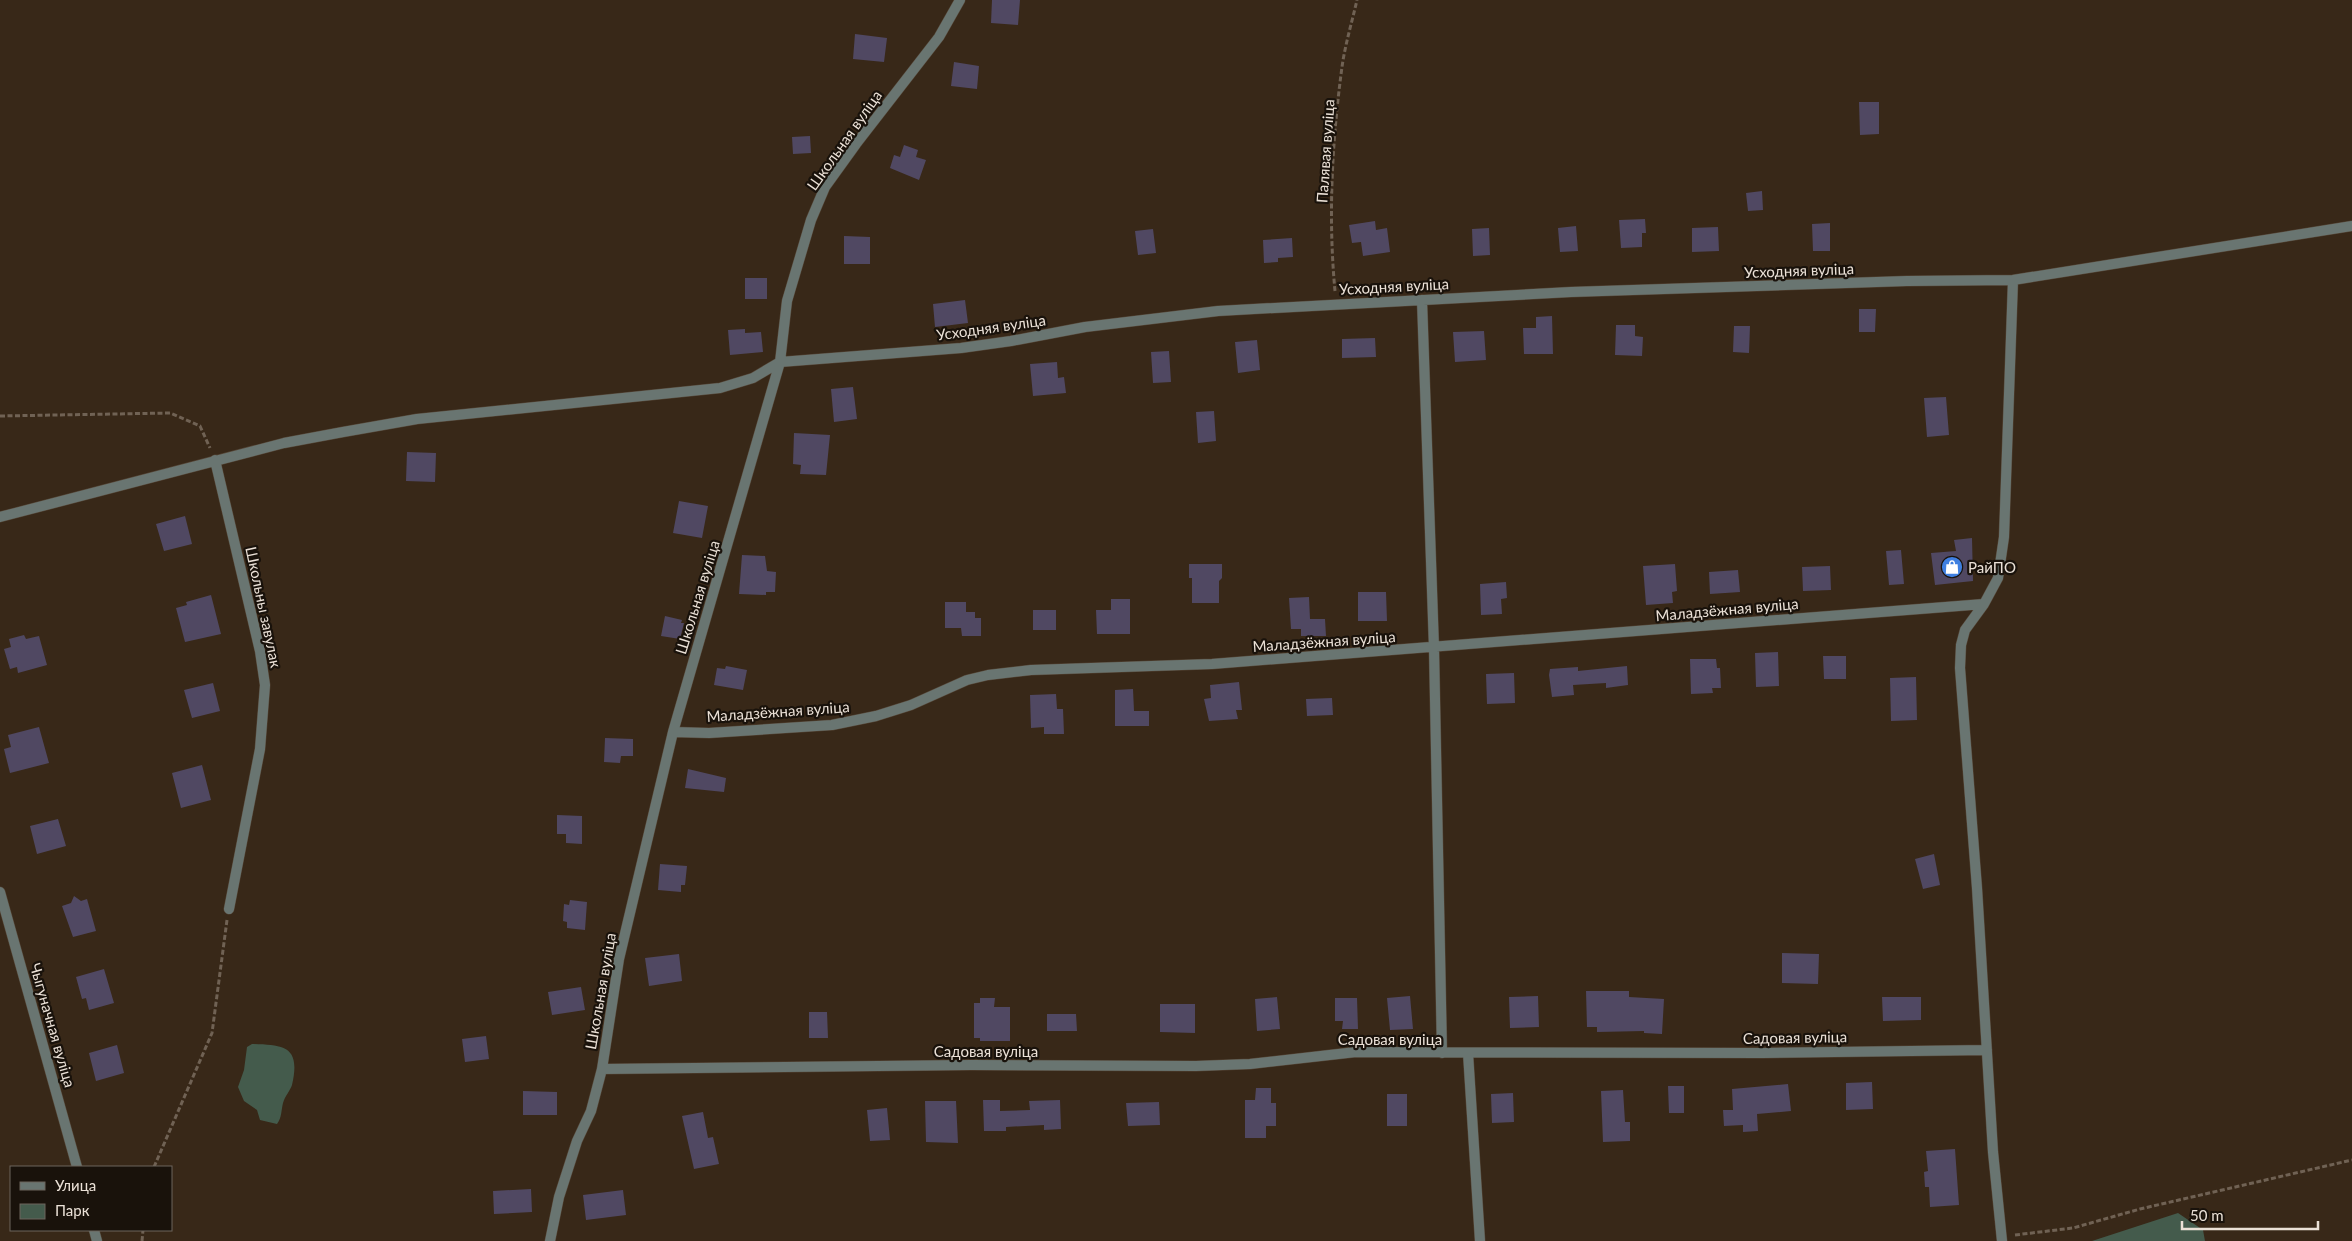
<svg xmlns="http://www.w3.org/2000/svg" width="2352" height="1241" font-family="Lato,sans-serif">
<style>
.green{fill:#445b4c}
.building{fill:#504862}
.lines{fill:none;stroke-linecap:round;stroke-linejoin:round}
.minor-casing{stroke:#554637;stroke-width:11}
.path{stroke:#706254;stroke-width:3;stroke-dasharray:5 2.5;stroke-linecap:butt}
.minor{stroke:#697571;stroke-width:10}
.labels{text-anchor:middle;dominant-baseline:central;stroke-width:4.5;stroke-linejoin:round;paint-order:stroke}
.street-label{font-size:15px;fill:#ebe1d7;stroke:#19120b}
.poi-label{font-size:15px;fill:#ebe1d7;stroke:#19120b;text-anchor:start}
</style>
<rect width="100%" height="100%" fill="#382818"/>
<path class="green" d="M 252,1044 C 284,1045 301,1046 292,1085 C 290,1091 285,1096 283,1103 C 281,1111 282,1117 277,1124 L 260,1120 L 257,1110 L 244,1101 L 238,1087 L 244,1070 L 247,1047 Z
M 2178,1213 L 2203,1230 L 2205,1241 L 2092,1241 Z"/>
<path class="building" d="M 992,0 L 1020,0 L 1018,25 L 991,23 Z
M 855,34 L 887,38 L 884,62 L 853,59 Z
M 954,62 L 979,66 L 977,89 L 951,86 Z
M 1859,102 L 1879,102 L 1879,134 L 1860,135 Z
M 810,136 L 811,153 L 793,154 L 792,137 Z
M 904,145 L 918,150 L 916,157 L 926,160 L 919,180 L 890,168 L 894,155 L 900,157 Z
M 1762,191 L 1763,210 L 1748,211 L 1746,193 Z
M 1645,219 L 1646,233 L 1642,233 L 1642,247 L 1621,248 L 1619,220 Z
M 1375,221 L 1376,230 L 1387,228 L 1390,252 L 1363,256 L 1361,242 L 1352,243 L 1349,225 Z
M 1830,223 L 1830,251 L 1813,251 L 1812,224 Z
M 1576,226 L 1578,251 L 1560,252 L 1558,228 Z
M 1718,227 L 1719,251 L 1692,252 L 1692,228 Z
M 1489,228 L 1490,255 L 1473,256 L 1472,229 Z
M 1153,229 L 1156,253 L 1138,255 L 1135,231 Z
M 844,236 L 870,237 L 870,264 L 844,264 Z
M 1292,238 L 1293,257 L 1278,258 L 1278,262 L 1264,263 L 1263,240 Z
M 745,278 L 767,278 L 767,299 L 745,299 Z
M 965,300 L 968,323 L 935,327 L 933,304 Z
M 1859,309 L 1876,309 L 1875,332 L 1859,332 Z
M 1552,316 L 1553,354 L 1524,354 L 1523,328 L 1536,328 L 1536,317 Z
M 1616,325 L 1635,325 L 1635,336 L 1643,337 L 1642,356 L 1615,355 Z
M 1734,326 L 1750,326 L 1749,353 L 1733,352 Z
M 745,329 L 745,333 L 761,332 L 763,352 L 730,355 L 728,330 Z
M 1484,331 L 1486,360 L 1455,362 L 1453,332 Z
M 1375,338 L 1376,357 L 1342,358 L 1342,339 Z
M 1257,340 L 1260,370 L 1238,373 L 1235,342 Z
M 1169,351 L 1171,382 L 1153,383 L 1151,352 Z
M 1057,362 L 1058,378 L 1064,377 L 1066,393 L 1033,396 L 1030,364 Z
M 853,387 L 857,419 L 834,422 L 831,389 Z
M 1946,397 L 1949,435 L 1927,437 L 1924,398 Z
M 1214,411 L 1216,441 L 1198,443 L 1196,412 Z
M 794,433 L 830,435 L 826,475 L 800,474 L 801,465 L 793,464 Z
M 407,452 L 436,453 L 435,482 L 406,481 Z
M 679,501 L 708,506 L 702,538 L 673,533 Z
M 185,516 L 192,544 L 164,551 L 156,524 Z
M 1972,538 L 1973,581 L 1935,585 L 1931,553 L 1956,551 L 1954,540 Z
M 1901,550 L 1904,584 L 1889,585 L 1886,551 Z
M 742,555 L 765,556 L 767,571 L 776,572 L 775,592 L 766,592 L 766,595 L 739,594 Z
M 1189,564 L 1222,564 L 1222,578 L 1219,581 L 1219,603 L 1192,603 L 1192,578 L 1189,578 Z
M 1675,564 L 1677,591 L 1672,592 L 1673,603 L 1646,605 L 1643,566 Z
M 1830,566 L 1831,590 L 1803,591 L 1802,567 Z
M 1738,570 L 1740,592 L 1710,594 L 1709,572 Z
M 1506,582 L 1507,598 L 1501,599 L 1502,614 L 1481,615 L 1480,584 Z
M 1358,592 L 1386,592 L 1387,621 L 1358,621 Z
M 211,595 L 221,634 L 185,642 L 176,608 L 187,605 L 186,602 Z
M 1309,597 L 1310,619 L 1325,619 L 1326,636 L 1301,636 L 1301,629 L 1291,629 L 1289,598 Z
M 1111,599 L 1130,599 L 1130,634 L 1097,634 L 1096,610 L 1111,610 Z
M 945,602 L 966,602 L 966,612 L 975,612 L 975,618 L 981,618 L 981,636 L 962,636 L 961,628 L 945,628 Z
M 1033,610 L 1056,610 L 1056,630 L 1033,630 Z
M 665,616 L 682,620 L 681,623 L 684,623 L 680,639 L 661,636 Z
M 24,635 L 26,639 L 39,636 L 47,665 L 18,673 L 17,667 L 10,669 L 4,649 L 11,647 L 9,639 Z
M 1778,652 L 1779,686 L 1756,687 L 1755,653 Z
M 1823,656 L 1846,656 L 1846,679 L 1824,679 Z
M 1690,659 L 1716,659 L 1717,668 L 1720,668 L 1721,688 L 1712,688 L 1713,693 L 1691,694 Z
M 726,666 L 747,670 L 743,690 L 714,685 L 717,668 L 725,669 Z
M 1627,666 L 1628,685 L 1606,688 L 1606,683 L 1573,685 L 1574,695 L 1552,697 L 1549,675 L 1550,669 L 1578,667 L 1578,671 Z
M 1514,673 L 1515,703 L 1487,704 L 1486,674 Z
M 1916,677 L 1917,720 L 1891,721 L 1890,678 Z
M 1239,682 L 1242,710 L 1236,710 L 1238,719 L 1209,721 L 1204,699 L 1211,698 L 1210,685 Z
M 213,683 L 220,711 L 192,718 L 184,690 Z
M 1133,689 L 1134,711 L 1149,711 L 1149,726 L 1115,726 L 1115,690 Z
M 1056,694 L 1057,709 L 1063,709 L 1064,734 L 1044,734 L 1044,727 L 1031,728 L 1030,695 Z
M 1332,698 L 1333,715 L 1307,716 L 1306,699 Z
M 39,727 L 49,763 L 10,773 L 4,749 L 11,747 L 8,735 Z
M 605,738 L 633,739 L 633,756 L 621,756 L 620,763 L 604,762 Z
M 202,765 L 211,800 L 181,808 L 172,773 Z
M 688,769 L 726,778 L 724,792 L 685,788 Z
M 557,815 L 582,816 L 582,844 L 566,843 L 566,834 L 557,834 Z
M 58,819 L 66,846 L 37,854 L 30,826 Z
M 1934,854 L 1940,885 L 1923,889 L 1915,859 Z
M 660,864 L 687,866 L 685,885 L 681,885 L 681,892 L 658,890 Z
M 74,896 L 81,901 L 87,899 L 96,931 L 73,937 L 62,906 L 71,903 Z
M 570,900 L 587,902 L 585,930 L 567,928 L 567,922 L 563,921 L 564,904 L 569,905 Z
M 1782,953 L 1819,954 L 1818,984 L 1782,983 Z
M 679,954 L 682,981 L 649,986 L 645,958 Z
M 104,969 L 114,1003 L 89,1010 L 86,998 L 82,999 L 76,977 Z
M 581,987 L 585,1010 L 552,1015 L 548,992 Z
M 1586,991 L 1629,991 L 1629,997 L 1664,999 L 1662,1034 L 1644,1033 L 1644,1031 L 1597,1032 L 1597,1027 L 1587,1027 Z
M 1410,996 L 1413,1029 L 1390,1030 L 1387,998 Z
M 1538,996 L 1539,1027 L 1510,1028 L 1509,997 Z
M 1277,997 L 1280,1029 L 1257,1031 L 1255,999 Z
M 1882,997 L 1921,997 L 1921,1020 L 1883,1021 Z
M 980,998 L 995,998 L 994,1007 L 1010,1007 L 1010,1041 L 980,1041 L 980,1038 L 974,1038 L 974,1003 L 980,1003 Z
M 1335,998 L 1357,998 L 1358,1029 L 1342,1029 L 1343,1021 L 1335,1021 Z
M 1160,1004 L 1195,1004 L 1195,1033 L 1160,1032 Z
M 809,1012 L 827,1012 L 828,1038 L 809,1038 Z
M 1047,1014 L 1076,1014 L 1077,1031 L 1047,1031 Z
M 486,1036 L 489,1059 L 465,1062 L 462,1039 Z
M 117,1045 L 124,1073 L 96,1081 L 89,1053 Z
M 1872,1082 L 1873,1109 L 1846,1110 L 1846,1083 Z
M 1788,1084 L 1791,1111 L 1757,1114 L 1758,1131 L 1743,1132 L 1743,1125 L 1724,1126 L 1723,1110 L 1733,1110 L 1732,1089 Z
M 1668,1086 L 1684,1086 L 1684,1113 L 1669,1113 Z
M 1256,1088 L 1271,1088 L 1271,1103 L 1276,1103 L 1276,1126 L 1266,1126 L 1266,1138 L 1245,1138 L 1245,1100 L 1255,1100 Z
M 1623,1090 L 1625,1122 L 1630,1122 L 1630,1141 L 1603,1142 L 1601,1091 Z
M 523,1091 L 557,1092 L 557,1115 L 523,1115 Z
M 1513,1093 L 1514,1122 L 1492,1123 L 1491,1094 Z
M 1387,1094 L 1407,1094 L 1407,1126 L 1387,1126 Z
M 983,1100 L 1000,1100 L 1000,1111 L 1030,1110 L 1029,1101 L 1060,1100 L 1061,1129 L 1044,1130 L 1044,1125 L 1006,1127 L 1006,1131 L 984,1131 Z
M 925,1101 L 956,1101 L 958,1143 L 926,1142 Z
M 1159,1102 L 1160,1125 L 1128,1126 L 1126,1103 Z
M 887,1108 L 890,1140 L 870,1141 L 867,1110 Z
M 703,1112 L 708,1138 L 713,1137 L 719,1164 L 694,1169 L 682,1116 Z
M 1955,1149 L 1959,1205 L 1930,1207 L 1929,1187 L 1925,1187 L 1924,1172 L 1928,1171 L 1926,1151 Z
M 531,1189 L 532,1212 L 494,1214 L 493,1191 Z
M 623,1190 L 626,1215 L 586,1220 L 583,1195 Z"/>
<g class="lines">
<g class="minor-casing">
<path id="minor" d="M 1422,300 L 1434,648 L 1442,1053
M 215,460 L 260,651 L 265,685 L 260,749 L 229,909
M 0,517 L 284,443 L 343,432 L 417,419 L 720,388 L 753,378 L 780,362 L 961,348 L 1011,341 L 1085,327 L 1218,311 L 1571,292 L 1907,281 L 2013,280 L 2352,226
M 673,732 L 709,733 L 832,725 L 876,716 L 911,705 L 967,680 L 988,675 L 1031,670 L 1212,664 L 1984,604
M 0,892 L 77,1167
M 1468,1053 L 1480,1241
M 602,1069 L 971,1065 L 1196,1066 L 1250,1064 L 1356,1052 L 1763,1053 L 1987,1050
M 94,1230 L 97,1241
M 550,1241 L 559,1197 L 577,1141 L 591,1111 L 602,1069 L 619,959 L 673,732 L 780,362 L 787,301 L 811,220 L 825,187 L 856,144 L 939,37 L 960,0
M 2002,1241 L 1993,1152 L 1977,888 L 1960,668 L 1961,645 L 1965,630 L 1984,604 L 1998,578 L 2004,537 L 2013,280"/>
</g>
<path class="path" d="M 1335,291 C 1328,217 1332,141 1342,67 C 1345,45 1352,22 1357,0
M 0,416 L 170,413 L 200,426 L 210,448
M 154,1167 L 212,1033 L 227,920
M 2015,1235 L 2073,1228 L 2140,1209 L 2352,1160
M 142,1241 L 143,1230"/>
<use href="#minor" class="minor"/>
</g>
<defs>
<g id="shop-disc" transform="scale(1.125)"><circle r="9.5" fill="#3f7fe0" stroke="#19120b"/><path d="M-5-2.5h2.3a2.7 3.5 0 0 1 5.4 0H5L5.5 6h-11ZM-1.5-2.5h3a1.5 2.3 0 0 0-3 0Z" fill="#fff"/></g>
</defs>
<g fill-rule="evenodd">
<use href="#shop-disc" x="1952" y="567"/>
</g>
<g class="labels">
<g class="street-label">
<text transform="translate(844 140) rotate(-55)">Школьная вуліца</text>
<text transform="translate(1325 151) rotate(-86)">Палявая вуліца</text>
<text transform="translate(1799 270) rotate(-2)">Усходняя вуліца</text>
<text transform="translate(1394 286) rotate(-3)">Усходняя вуліца</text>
<text transform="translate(991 327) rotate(-8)">Усходняя вуліца</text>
<text transform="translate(697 597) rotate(-73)">Школьная вуліца</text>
<text transform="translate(264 607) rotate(78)">Школьны завулак</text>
<text transform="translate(1727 609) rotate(-5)">Маладзёжная вуліца</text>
<text transform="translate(1324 641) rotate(-4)">Маладзёжная вуліца</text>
<text transform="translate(778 711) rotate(-4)">Маладзёжная вуліца</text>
<text transform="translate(600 991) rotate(-80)">Школьная вуліца</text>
<text transform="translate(53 1025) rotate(74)">Чыгуначная вуліца</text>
<text transform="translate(1795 1037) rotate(-1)">Садовая вуліца</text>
<text x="1390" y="1039">Садовая вуліца</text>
<text x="986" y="1051">Садовая вуліца</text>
</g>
<g class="poi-label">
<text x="1968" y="567">РайПО</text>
</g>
</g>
<rect x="10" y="1166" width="162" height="65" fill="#19120b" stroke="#6d655d"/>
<rect x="20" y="1182" width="25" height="8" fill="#697571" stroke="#6d655d"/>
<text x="55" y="1191" font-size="15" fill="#ebe1d7">Улица</text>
<rect x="20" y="1204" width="25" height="15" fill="#445b4c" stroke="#6d655d"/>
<text x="55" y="1216" font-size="15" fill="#ebe1d7">Парк</text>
<path d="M2182 1221v8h136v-8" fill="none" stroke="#ebe1d7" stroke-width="2.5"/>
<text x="2190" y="1221" font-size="15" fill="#ebe1d7" stroke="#19120b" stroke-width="4" paint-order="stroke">50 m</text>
</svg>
